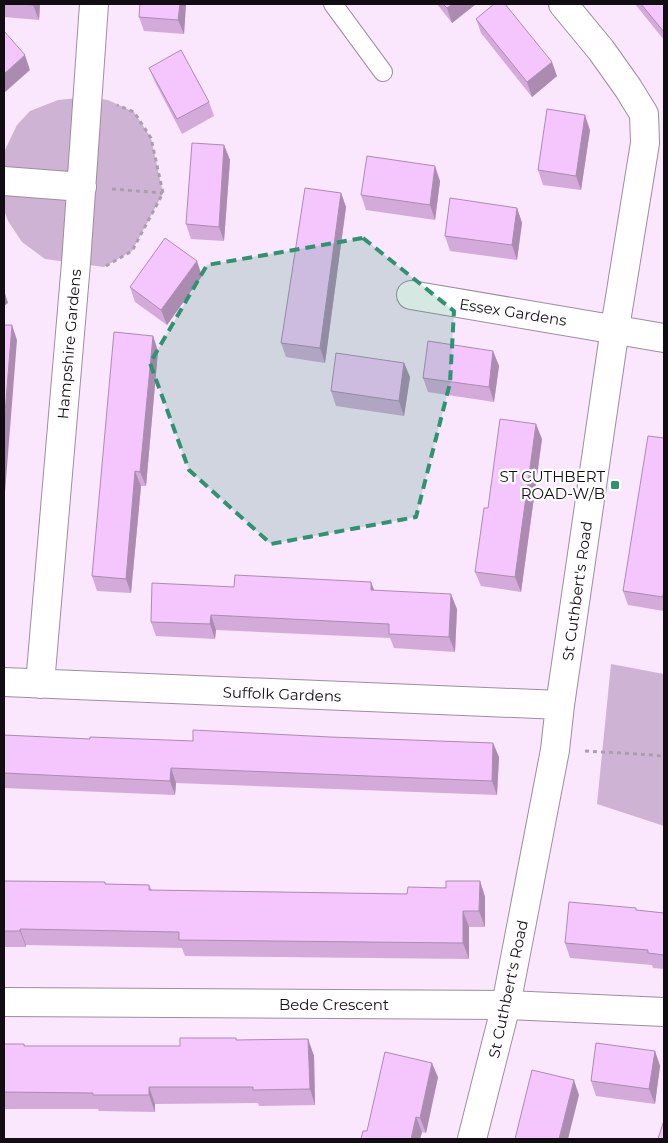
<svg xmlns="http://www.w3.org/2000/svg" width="668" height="1143" font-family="Montserrat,sans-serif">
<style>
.green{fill:#cfb3d4}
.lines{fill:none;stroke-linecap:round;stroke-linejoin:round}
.lane-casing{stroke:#9e8ca1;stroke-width:20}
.street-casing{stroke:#9e8ca1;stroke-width:30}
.path{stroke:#ac9dae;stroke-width:3;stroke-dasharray:4 4;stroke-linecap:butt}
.lane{stroke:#fff;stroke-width:18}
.street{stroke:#fff;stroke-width:28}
.wall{fill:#d3aada}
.shaded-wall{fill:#ac8bb1}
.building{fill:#f5c6fd;stroke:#ac8bb1}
.marked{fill:#2d9370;fill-opacity:0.2;stroke:#2d9370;stroke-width:4;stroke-dasharray:10 6;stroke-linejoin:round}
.poi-dot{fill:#2d9370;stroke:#fff;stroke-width:2}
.labels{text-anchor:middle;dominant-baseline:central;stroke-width:4.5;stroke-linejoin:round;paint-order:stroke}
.street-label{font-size:15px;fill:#120c13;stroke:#fff}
.poi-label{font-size:15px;fill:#120c13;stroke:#fff;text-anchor:end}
</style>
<rect width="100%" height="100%" fill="#fae6fd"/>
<path class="green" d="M 88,97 L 108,100 L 134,112 L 151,138 L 163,193 L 132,251 L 104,267 L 45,259 L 22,242 L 8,221 L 4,210 L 4,152 L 17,125 L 30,111 L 58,100 Z
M 611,664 L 664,674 L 664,826 L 597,804 Z"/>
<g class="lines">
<g class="lane-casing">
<path id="lane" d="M 333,4 L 383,72"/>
</g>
<g class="street-casing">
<path id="street" d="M 4,181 L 82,187
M 411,295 L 664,338
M 4,682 L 560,705
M 40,684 L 76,263 L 94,4
M 4,1002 L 506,1005 L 664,1012
M 472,1139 L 506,1005 L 555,750 L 560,705 L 615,328 L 645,143 L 644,114 L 628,88 L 601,50 L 563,4"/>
</g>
<path class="path" d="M 112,189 L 163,193
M 106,266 L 132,251 L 163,193 L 151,138 L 134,112 L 117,105
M 585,751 L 655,755 L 664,757"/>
<use href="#lane" class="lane"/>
<use href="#street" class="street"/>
</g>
<path class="wall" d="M 4,4 L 40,4 L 39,20 L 4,17 Z
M 186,4 L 184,34 L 144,31 L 139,17 Z
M 437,4 L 476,4 L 452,23 Z
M 635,4 L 664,4 L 664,40 Z
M 476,19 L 557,76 L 532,97 L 481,33 Z
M 149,68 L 209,102 L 214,116 L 182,134 L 155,82 Z
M 590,130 L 581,190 L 543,185 L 538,170 Z
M 224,145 L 230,160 L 224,241 L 191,239 L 186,224 Z
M 440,181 L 435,220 L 366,210 L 361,195 Z
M 341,193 L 346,207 L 325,363 L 286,357 L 281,343 Z
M 517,208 L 522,223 L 517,260 L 450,251 L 445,236 Z
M 202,276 L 167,325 L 135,302 L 130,287 Z
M 153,336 L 158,351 L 146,486 L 141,486 L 131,593 L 97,591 L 92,576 Z
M 493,351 L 499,366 L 494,402 L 428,392 L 423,378 Z
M 404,363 L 410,377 L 404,416 L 336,406 L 331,391 Z
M 664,438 L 664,611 L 628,605 L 623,591 Z
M 542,439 L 521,592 L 481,586 L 475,572 L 488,508 Z
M 234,587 L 374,591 L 457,609 L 455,652 L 394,648 L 390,638 L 216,630 L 215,639 L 156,636 L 151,622 Z
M 4,735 L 90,739 L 193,741 L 330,737 L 493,743 L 499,757 L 497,795 L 176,783 L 175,795 L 4,788 Z
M 4,881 L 149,885 L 152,890 L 407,894 L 480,881 L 485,897 L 485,927 L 469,927 L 469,959 L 185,956 L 182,948 L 26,945 L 26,947 L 4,947 Z
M 637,910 L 664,913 L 664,969 L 653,968 L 652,965 L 570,958 L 565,943 Z
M 236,1038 L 237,1040 L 308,1039 L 314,1056 L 315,1105 L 259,1106 L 258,1103 L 155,1104 L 155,1112 L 99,1111 L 98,1109 L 4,1109 L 4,1044 L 24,1044 L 25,1046 L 180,1046 Z
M 655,1051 L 660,1066 L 655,1104 L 596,1096 L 591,1081 Z
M 438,1077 L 426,1133 L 422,1132 L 420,1139 L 367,1131 Z"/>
<path class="shaded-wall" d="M 33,4 L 40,4 L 39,20 L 33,5 Z
M 180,4 L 186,4 L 184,34 L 178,20 Z
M 453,4 L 476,4 L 452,23 L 447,8 Z
M 25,55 L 30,70 L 4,93 L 4,74 Z
M 552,62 L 557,76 L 532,97 L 527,82 Z
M 585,115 L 590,130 L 581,190 L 576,176 Z
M 224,145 L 230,160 L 224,241 L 219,227 Z
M 435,166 L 440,181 L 435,220 L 430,205 Z
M 341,193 L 346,207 L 325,363 L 320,348 Z
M 517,208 L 522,223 L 517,260 L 512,245 Z
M 197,261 L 202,276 L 167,325 L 161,310 Z
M 4,290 L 8,303 L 4,306 Z
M 12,325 L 17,340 L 4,505 L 4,426 Z
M 153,336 L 158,351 L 146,486 L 140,472 Z
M 493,351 L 499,366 L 494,402 L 489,387 Z
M 404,363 L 410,377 L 404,416 L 399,401 Z
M 536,424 L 542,439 L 521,592 L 515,577 Z
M 135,471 L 141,486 L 131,593 L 126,579 Z
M 371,582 L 377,597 L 371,590 Z
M 664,586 L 664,602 L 663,597 Z
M 451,594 L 457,609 L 455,652 L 449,637 Z
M 211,615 L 216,630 L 215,639 L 210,624 Z
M 493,743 L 499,757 L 497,795 L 492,781 Z
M 171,768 L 176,783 L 175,795 L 170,781 Z
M 480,881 L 485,897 L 485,927 L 479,911 Z
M 463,911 L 469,927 L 469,959 L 463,943 Z
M 20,929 L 26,945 L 26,947 L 20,931 Z
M 308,1039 L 314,1056 L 315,1105 L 310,1089 Z
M 655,1051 L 660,1066 L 655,1104 L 649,1089 Z
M 432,1063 L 438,1077 L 426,1133 L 420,1118 Z
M 574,1080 L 579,1095 L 568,1139 L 559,1139 Z
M 149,1087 L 155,1104 L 155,1112 L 149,1095 Z
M 416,1117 L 422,1132 L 420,1139 L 411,1139 Z"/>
<path class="building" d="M 19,4 L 33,4 L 33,5 Z
M 140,4 L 180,4 L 178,20 L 139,17 Z
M 443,4 L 453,4 L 447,8 Z
M 494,4 L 505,4 L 552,62 L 527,82 L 476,19 Z
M 641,4 L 664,4 L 664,32 Z
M 4,31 L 25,55 L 4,74 Z
M 181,50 L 209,102 L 177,119 L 149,68 Z
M 547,109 L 585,115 L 576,176 L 538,170 Z
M 192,143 L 224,145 L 219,227 L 186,224 Z
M 367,156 L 435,166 L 430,205 L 361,195 Z
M 305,188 L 341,193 L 320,348 L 281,343 Z
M 450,198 L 517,208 L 512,245 L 445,236 Z
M 165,238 L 197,261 L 161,310 L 130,287 Z
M 4,325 L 12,325 L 4,426 Z
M 114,332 L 153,336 L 140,472 L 135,471 L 126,579 L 92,576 Z
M 428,341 L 493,351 L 489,387 L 423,378 Z
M 336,353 L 404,363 L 399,401 L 331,391 Z
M 500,419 L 536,424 L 515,577 L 475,572 L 484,508 L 488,508 Z
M 648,436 L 664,438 L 664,586 L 663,597 L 623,591 Z
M 235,575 L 371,582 L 371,590 L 451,594 L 449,637 L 389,634 L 389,624 L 211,615 L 210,624 L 151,622 L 152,583 L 234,587 Z
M 193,730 L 330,737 L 493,743 L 492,781 L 171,768 L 170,781 L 4,773 L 4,735 L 90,739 L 90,737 L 193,741 Z
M 4,881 L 105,882 L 105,884 L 149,885 L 149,890 L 407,894 L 408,887 L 446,888 L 446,881 L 480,881 L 479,911 L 463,911 L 463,943 L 179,940 L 179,932 L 20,929 L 20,931 L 4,931 Z
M 569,902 L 636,908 L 636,910 L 664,913 L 664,955 L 648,953 L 648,950 L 565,943 Z
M 180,1038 L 236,1038 L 236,1040 L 308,1039 L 310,1089 L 253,1090 L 253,1087 L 149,1087 L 149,1095 L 93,1095 L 93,1093 L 4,1092 L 4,1044 L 24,1044 L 24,1046 L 180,1046 Z
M 596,1043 L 655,1051 L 649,1089 L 591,1081 Z
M 385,1052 L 432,1063 L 420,1118 L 416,1117 L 411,1139 L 361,1139 L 363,1131 L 367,1131 Z
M 532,1070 L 574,1080 L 559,1139 L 515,1139 Z
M 664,1120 L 664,1139 L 658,1139 Z"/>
<path class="marked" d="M 363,238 L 454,311 L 450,383 L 416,517 L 271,544 L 189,470 L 150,363 L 207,265 Z"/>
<rect class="poi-dot" x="610" y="480" width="10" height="10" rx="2.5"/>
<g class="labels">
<g class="street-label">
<text transform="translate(513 312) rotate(9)">Essex Gardens</text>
<text transform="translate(69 344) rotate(-85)">Hampshire Gardens</text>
<text transform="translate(577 591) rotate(-82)">St Cuthbert's Road</text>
<text transform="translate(282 694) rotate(2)">Suffolk Gardens</text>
<text transform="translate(508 989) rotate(-78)">St Cuthbert's Road</text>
<text x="334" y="1004">Bede Crescent</text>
</g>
<g class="poi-label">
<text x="605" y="476">ST CUTHBERT<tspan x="605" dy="17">ROAD-W/B</tspan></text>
</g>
</g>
<rect width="668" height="1143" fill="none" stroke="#120c13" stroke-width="10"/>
</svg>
